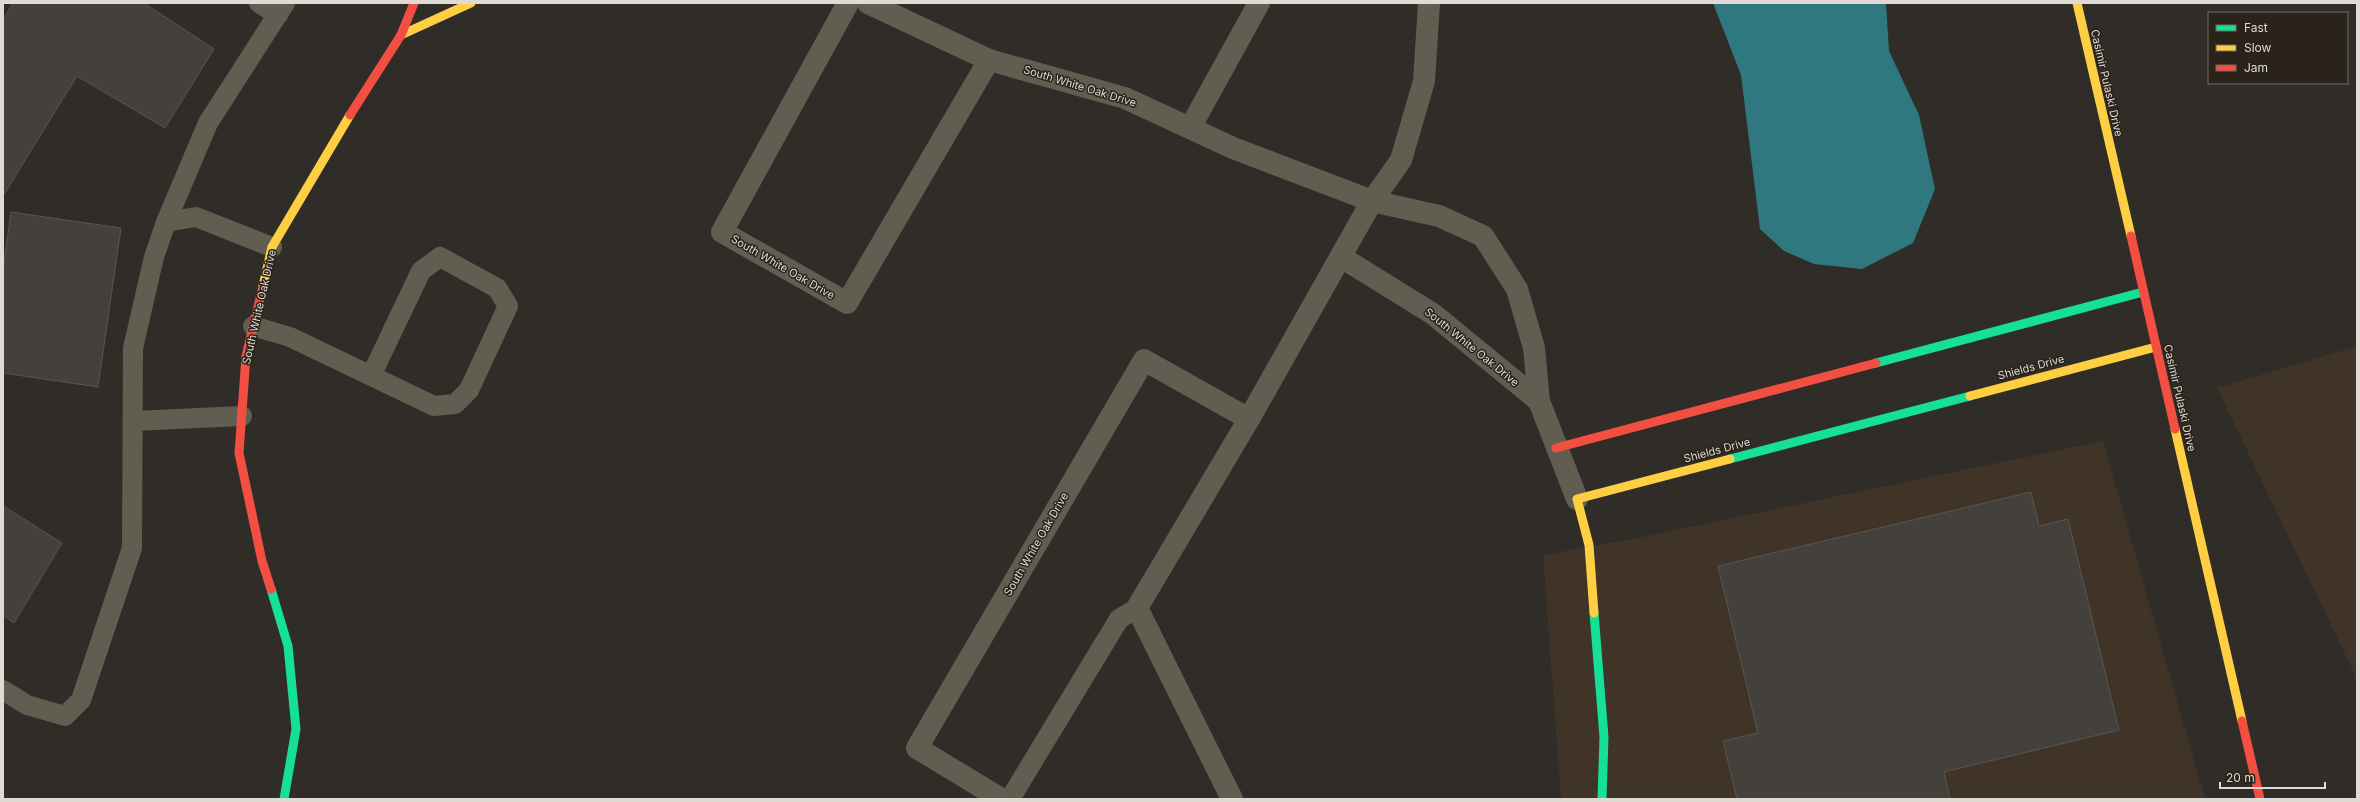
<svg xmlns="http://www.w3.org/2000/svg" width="2360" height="802" font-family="Inter,sans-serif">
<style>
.built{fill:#3f3427}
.water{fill:#307880}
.building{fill:#44413c;stroke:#595551}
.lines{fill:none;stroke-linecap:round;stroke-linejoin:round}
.lane{stroke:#625d51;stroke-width:20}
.street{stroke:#625d51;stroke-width:22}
.fast{stroke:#16e098;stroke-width:9}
.slow{stroke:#ffcf43;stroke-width:9}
.jam{stroke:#f24e42;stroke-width:9}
.labels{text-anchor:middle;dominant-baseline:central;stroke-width:3;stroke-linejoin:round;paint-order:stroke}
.street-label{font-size:11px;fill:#dfdad4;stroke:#2a231a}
</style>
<rect width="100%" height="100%" fill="#302c27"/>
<path class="built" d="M 2357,346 L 2357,679 L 2217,388 Z
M 2103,441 L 2205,799 L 1561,799 L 1543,555 L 1632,539 Z"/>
<path class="water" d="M 1713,3 L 1886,3 L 1889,51 L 1919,115 L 1935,189 L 1913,243 L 1862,269 L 1814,264 L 1784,251 L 1760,229 L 1741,75 Z"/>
<path class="building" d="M 13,3 L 144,3 L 214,49 L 165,128 L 77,76 L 3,196 L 3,20 Z
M 11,212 L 121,228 L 98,387 L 3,373 L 3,269 Z
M 2031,492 L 2039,526 L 2068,519 L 2119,730 L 1944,772 L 1950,799 L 1737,799 L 1723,741 L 1758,733 L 1718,566 Z
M 3,506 L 62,543 L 14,623 L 3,616 Z"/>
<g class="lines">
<path class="lane" d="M 259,3 L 278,15
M 166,222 L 208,123 L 285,3
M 253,326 L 290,337 L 434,406 L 455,404 L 469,390 L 508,306 L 497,288 L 440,257 L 421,271 L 371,376
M 133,421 L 242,416
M 3,690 L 27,705 L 65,716 L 81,700 L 132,548 L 133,348 L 154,257 L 166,222 L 196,217 L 272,247
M 1010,799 L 1119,619 L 1137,608"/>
<path class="street" d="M 848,3 L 722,232 L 847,303 L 989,60
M 868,3 L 989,60 L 1125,98 L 1233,148 L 1372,201 L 1439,216 L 1483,236 L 1517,289 L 1534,348 L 1539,401 L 1577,499
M 1190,128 L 1259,3
M 1341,257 L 1433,314 L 1539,401
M 1249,419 L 1372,201 L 1401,160 L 1424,81 L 1429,3
M 1001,799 L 917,748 L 1144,360 L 1249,419 L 1137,608 L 1232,799"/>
<path class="fast" d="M 1876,363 L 2143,292
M 1730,459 L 1970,396
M 271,589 L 288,646 L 296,729 L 284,799
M 1594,613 L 1604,737 L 1602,799"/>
<path class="slow" d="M 2077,3 L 2131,236
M 401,35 L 471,3
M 263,286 L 272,247 L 350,115
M 1970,396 L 2156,347
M 2175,429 L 2242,721
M 1594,613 L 1589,545 L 1577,499 L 1730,459"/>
<path class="jam" d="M 350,115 L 401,35 L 414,3
M 2131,236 L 2175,429
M 263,286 L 246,356 L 239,453 L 262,561 L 271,589
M 1556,448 L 1876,363
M 2242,721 L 2260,799"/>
</g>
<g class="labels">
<g class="street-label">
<text transform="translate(2107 83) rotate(77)">Casimir Pulaski Drive</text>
<text transform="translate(1080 86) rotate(17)">South White Oak Drive</text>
<text transform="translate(783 267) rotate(30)">South White Oak Drive</text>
<text transform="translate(259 307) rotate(-77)">South White Oak Drive</text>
<text transform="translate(1472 347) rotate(39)">South White Oak Drive</text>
<text transform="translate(2031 367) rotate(-15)">Shields Drive</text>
<text transform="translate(2180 398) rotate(77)">Casimir Pulaski Drive</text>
<text transform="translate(1717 450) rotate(-15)">Shields Drive</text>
<text transform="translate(1036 544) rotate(-60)">South White Oak Drive</text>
</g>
</g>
<rect width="2360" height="802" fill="none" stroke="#dfdad4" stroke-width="8"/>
<rect x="2208" y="12" width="140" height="72" fill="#2a231a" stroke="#726c64"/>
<rect x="2216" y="25" width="20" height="6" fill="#16e098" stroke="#726c64"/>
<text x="2244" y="32" font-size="12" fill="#dfdad4">Fast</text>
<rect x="2216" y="45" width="20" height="6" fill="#ffcf43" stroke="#726c64"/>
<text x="2244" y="52" font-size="12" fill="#dfdad4">Slow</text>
<rect x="2216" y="65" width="20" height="6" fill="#f24e42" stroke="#726c64"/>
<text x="2244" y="72" font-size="12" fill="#dfdad4">Jam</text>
<path d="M2220 782v6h105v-6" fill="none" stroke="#dfdad4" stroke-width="2"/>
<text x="2226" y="782" font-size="12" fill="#dfdad4" stroke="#2a231a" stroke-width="3" paint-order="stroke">20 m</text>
</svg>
